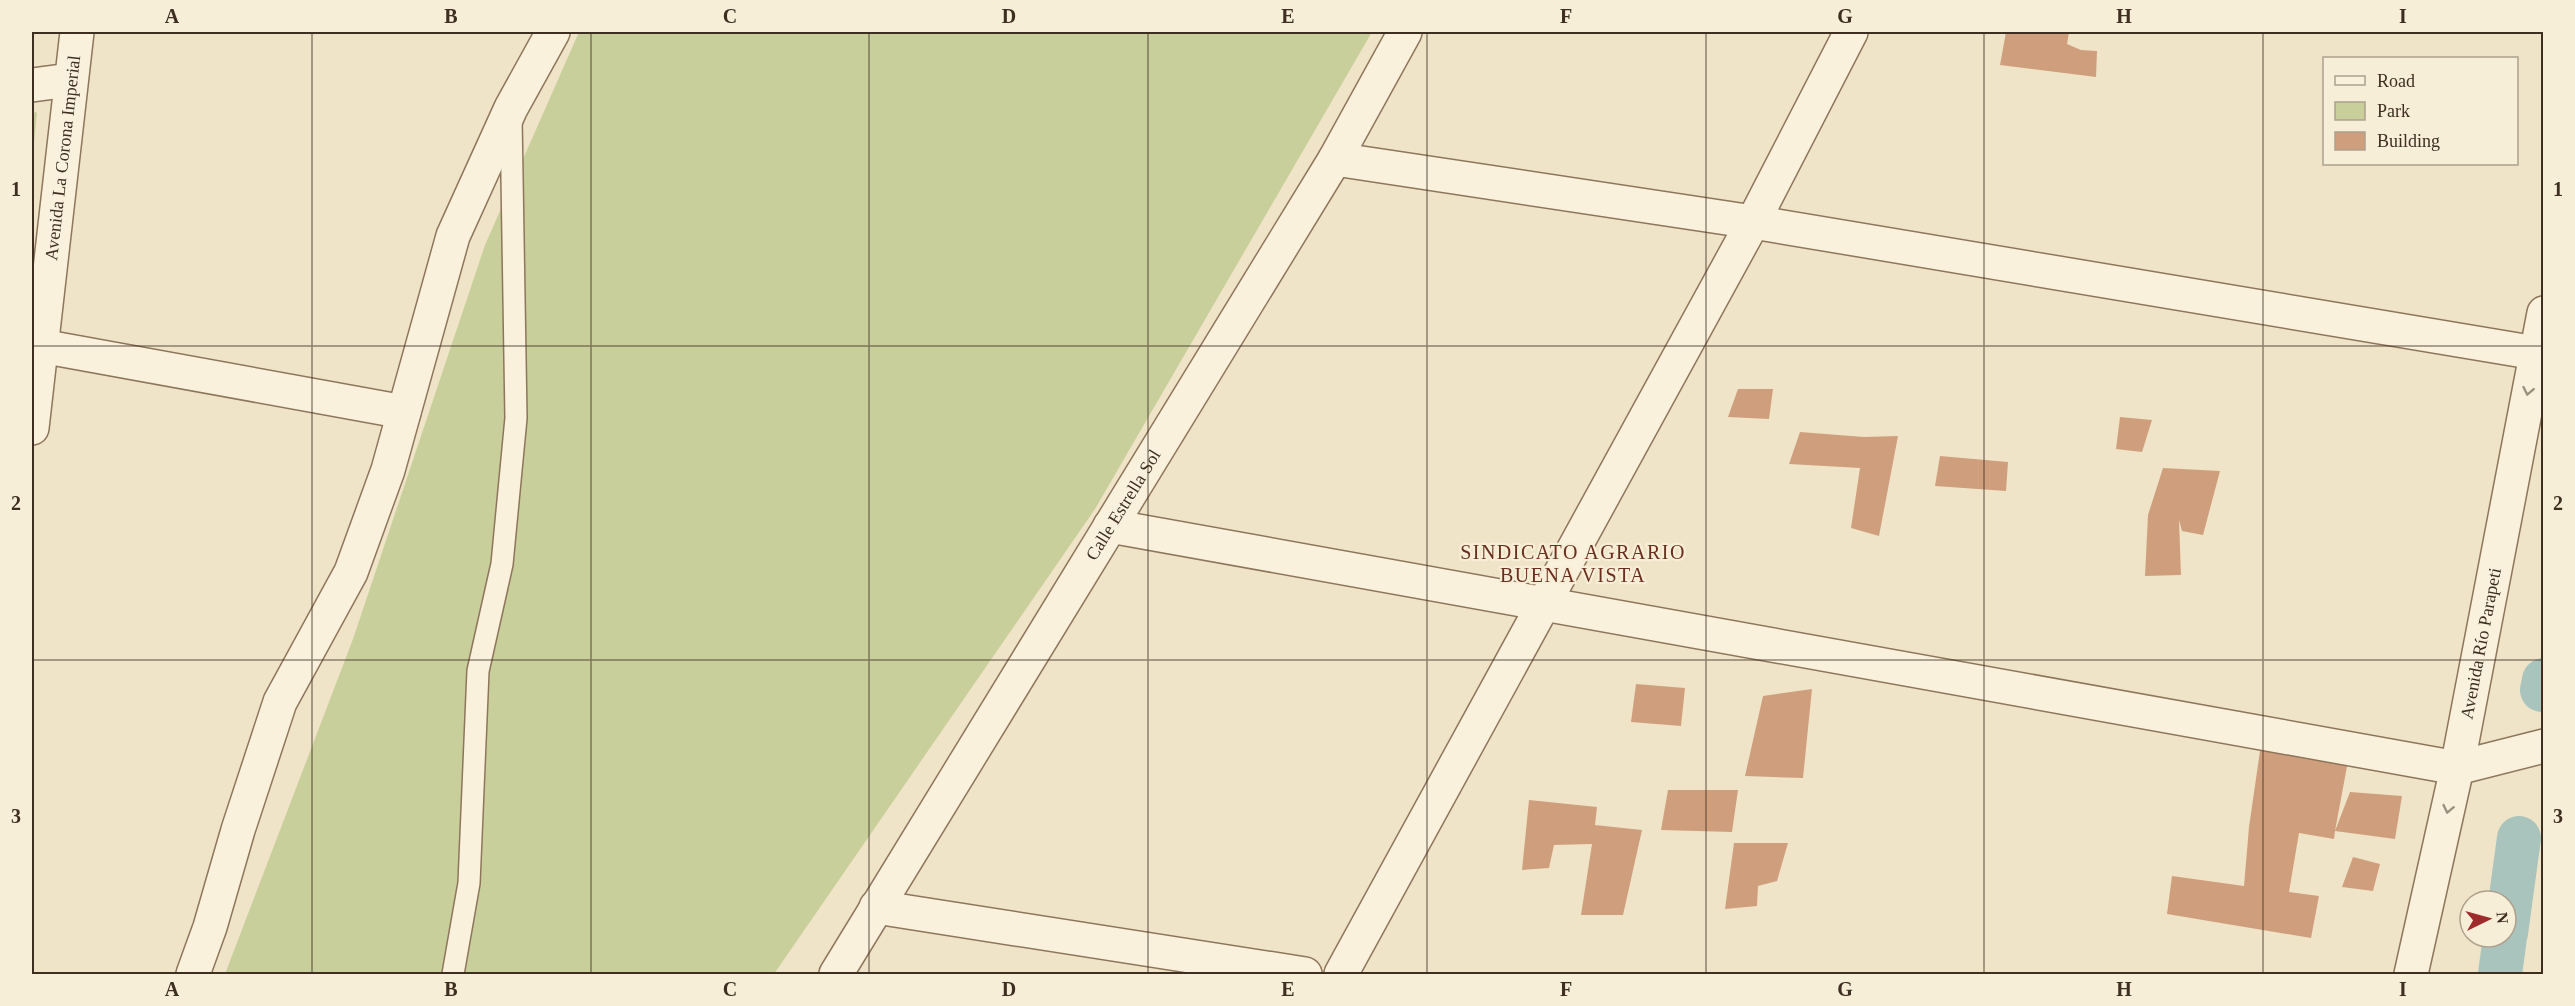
<svg xmlns="http://www.w3.org/2000/svg" width="2575" height="1006" font-family="Georgia,serif">
<style>
.green{fill:#c9cf9b}
.lines{fill:none;stroke-linecap:round;stroke-linejoin:round}
.canal{stroke:#a9c4bc;stroke-width:44}
.building{fill:#cf9f7d}
.service-casing{stroke:#8d765c;stroke-width:24}
.minor-casing{stroke:#8d765c;stroke-width:36}
.tertiary-casing{stroke:#8d765c;stroke-width:36}
.service{stroke:#faf1dc;stroke-width:21}
.minor{stroke:#faf1dc;stroke-width:33}
.tertiary{stroke:#faf1dc;stroke-width:33}
.oneway{stroke:#9c907e}
.grid{fill:none;stroke:#3d2e20;stroke-width:1.5;stroke-opacity:0.55}
.labels{text-anchor:middle;dominant-baseline:central;stroke-width:4.5;stroke-linejoin:round;paint-order:stroke}
.street-label{font-size:18px;fill:#3d2e20;stroke:#f7eed8}
.neighbourhood-label{font-size:20px;letter-spacing:1.5px;fill:#6b2e1e;stroke:#f7eed8}
.neatline{fill:none;stroke:#3d2e20;stroke-width:2}
.grid-label{font-size:20px;text-anchor:middle;font-weight:bold;fill:#3d2e20}
</style>
<rect width="100%" height="100%" fill="#f0e4c8"/>
<path class="green" d="M 579,32 L 1372,32 L 1095,509 L 774,974 L 225,974 L 353,639 L 485,245 Z
M 37,112 L 32,164 L 32,113 Z"/>
<g class="lines">
<path class="canal" d="M 2542,690 L 2544,680
M 2506,933 L 2519,838
M 2500,974 L 2505,937"/>
</g>
<path class="building" d="M 2006,32 L 2069,32 L 2067,44 L 2081,50 L 2097,51 L 2096,77 L 2000,65 Z
M 1738,389 L 1773,389 L 1769,419 L 1728,417 Z
M 2120,417 L 2152,420 L 2142,452 L 2116,449 Z
M 1800,432 L 1864,437 L 1898,436 L 1879,536 L 1851,528 L 1860,468 L 1789,464 Z
M 1940,456 L 2008,462 L 2006,491 L 1935,486 Z
M 2163,468 L 2220,471 L 2203,535 L 2182,531 L 2179,520 L 2181,575 L 2145,576 L 2148,515 Z
M 1636,684 L 1685,688 L 1681,726 L 1631,722 Z
M 1812,689 L 1803,778 L 1745,776 L 1763,696 Z
M 2261,744 L 2348,761 L 2335,831 L 2350,792 L 2402,796 L 2395,839 L 2335,831 L 2334,839 L 2299,833 L 2289,892 L 2319,896 L 2311,938 L 2167,914 L 2172,876 L 2244,886 L 2249,827 Z
M 1668,790 L 1738,790 L 1732,832 L 1661,830 Z
M 1529,800 L 1597,807 L 1595,825 L 1642,830 L 1623,915 L 1581,915 L 1592,844 L 1554,845 L 1549,868 L 1522,870 Z
M 1734,843 L 1788,843 L 1777,881 L 1758,886 L 1757,906 L 1725,909 Z
M 2353,857 L 2380,864 L 2373,891 L 2342,887 Z"/>
<g class="lines">
<g class="service-casing">
<path id="service" d="M 453,974 L 469,883 L 478,671 L 502,564 L 516,418 L 511,117"/>
</g>
<g class="minor-casing">
<g id="minor">
<path d="M 32,85 L 70,80"/>
<path d="M 1335,159 L 1753,222 L 2536,353"/>
<path d="M 41,346 L 404,412"/>
<path id="s1" d="M 32,428 L 77,32"/>
<path d="M 1110,526 L 2457,768 L 2544,746"/>
<path d="M 876,907 L 1305,974"/>
<path d="M 193,974 L 210,927 L 238,830 L 280,702 L 351,572 L 388,470 L 453,236 L 511,108 L 553,32"/>
<path id="s2" d="M 836,974 L 1335,159 L 1405,32"/>
</g>
</g>
<g class="tertiary-casing">
<g id="tertiary">
<path d="M 1341,974 L 1753,222 L 1851,32"/>
<path id="s3" d="M 2411,974 L 2457,768 L 2544,313"/>
</g>
</g>
<use href="#service" class="service"/>
<use href="#minor" class="minor"/>
<use href="#tertiary" class="tertiary"/>
</g>
<defs><path id="oneway-chevron" d="M-2-3.5L2.5 0L-2 3.5" fill="none" stroke-width="1.6" stroke-linecap="round" stroke-linejoin="round" transform="scale(1.5)"/></defs>
<g class="oneway">
<use href="#oneway-chevron" transform="translate(2528 391) rotate(101)"/>
<use href="#oneway-chevron" transform="translate(2448 809) rotate(102)"/>
</g>
<path class="grid" d="M 312,32 L 312,974M 591,32 L 591,974M 869,32 L 869,974M 1148,32 L 1148,974M 1427,32 L 1427,974M 1706,32 L 1706,974M 1984,32 L 1984,974M 2263,32 L 2263,974M 32,346 L 2544,346M 32,660 L 2544,660"/>
<g class="labels">
<g class="street-label">
<text stroke="none"><textPath href="#s1" startOffset="272">Avenida La Corona Imperial</textPath></text>
<text stroke="none"><textPath href="#s2" startOffset="550">Calle Estrella Sol</textPath></text>
<text stroke="none"><textPath href="#s3" startOffset="338">Avenida Río Parapeti</textPath></text>
</g>
<g class="neighbourhood-label">
<text x="1573" y="552">SINDICATO AGRARIO<tspan x="1573" dy="23">BUENA VISTA</tspan></text>
</g>
</g>
<rect width="2575" height="1006" fill="none" stroke="#f7eed8" stroke-width="66"/>
<rect x="2323" y="57" width="195" height="108" fill="#f7eed8" stroke="#ada18e" stroke-width="1.5"/>
<rect x="2335" y="76" width="30" height="9" fill="#faf1dc" stroke="#ada18e" stroke-width="1.5"/>
<text x="2377" y="87" font-size="18" fill="#3d2e20">Road</text>
<rect x="2335" y="102" width="30" height="18" fill="#c9cf9b" stroke="#ada18e" stroke-width="1.5"/>
<text x="2377" y="117" font-size="18" fill="#3d2e20">Park</text>
<rect x="2335" y="132" width="30" height="18" fill="#cf9f7d" stroke="#ada18e" stroke-width="1.5"/>
<text x="2377" y="147" font-size="18" fill="#3d2e20">Building</text>
<g transform="translate(2488 919) rotate(85)"><circle r="28" fill="#f7eed8" stroke="#ada18e" stroke-width="1.5"/>
<path d="M0-4.5L10 22L0 15L-10 22Z" fill="#9e2a2b"/>
<text y="-9" font-size="16" font-weight="bold" text-anchor="middle" fill="#3d2e20">N</text>
</g>
<rect x="33" y="33" width="2509" height="940" class="neatline"/>
<g class="grid-label">
<text x="172" y="23">A</text>
<text x="451" y="23">B</text>
<text x="730" y="23">C</text>
<text x="1009" y="23">D</text>
<text x="1288" y="23">E</text>
<text x="1566" y="23">F</text>
<text x="1845" y="23">G</text>
<text x="2124" y="23">H</text>
<text x="2403" y="23">I</text>
<text x="16" y="196">1</text>
<text x="2558" y="196">1</text>
<text x="16" y="510">2</text>
<text x="2558" y="510">2</text>
<text x="16" y="823">3</text>
<text x="2558" y="823">3</text>
<text x="172" y="996">A</text>
<text x="451" y="996">B</text>
<text x="730" y="996">C</text>
<text x="1009" y="996">D</text>
<text x="1288" y="996">E</text>
<text x="1566" y="996">F</text>
<text x="1845" y="996">G</text>
<text x="2124" y="996">H</text>
<text x="2403" y="996">I</text>
</g>
</svg>
